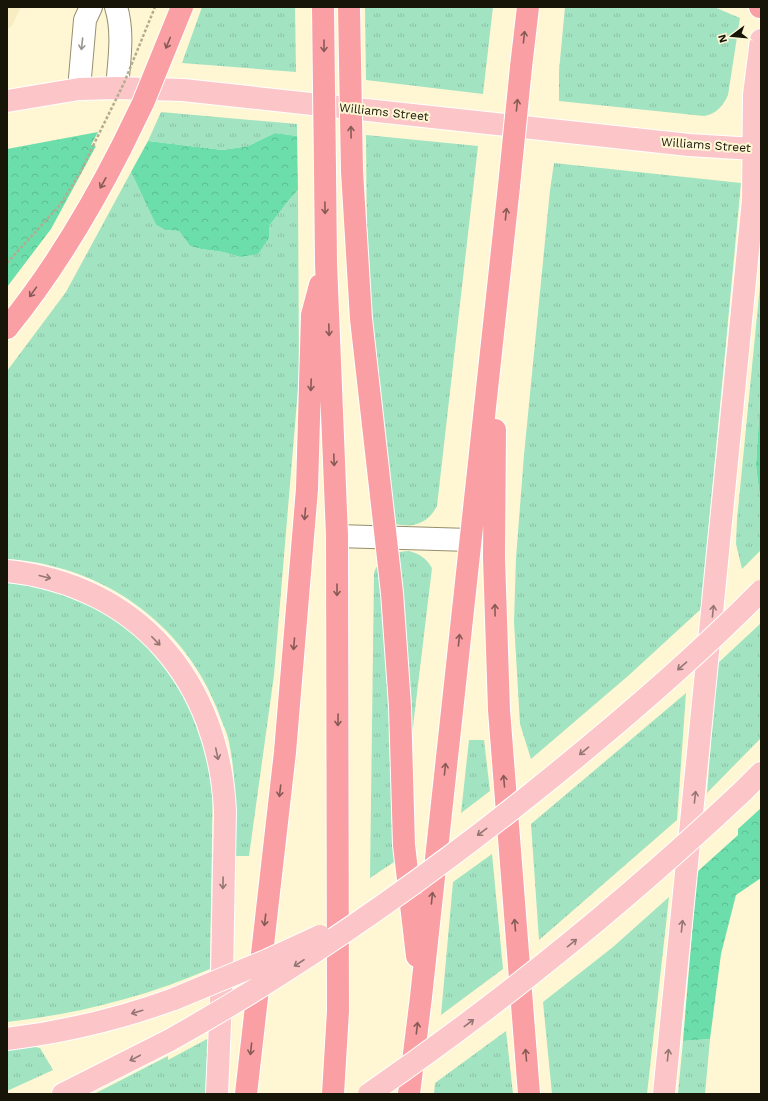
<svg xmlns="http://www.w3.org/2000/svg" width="768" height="1101" font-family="'Work Sans',sans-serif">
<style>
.built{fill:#f7edc2}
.grass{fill:url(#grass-tufts)}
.forest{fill:url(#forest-crowns)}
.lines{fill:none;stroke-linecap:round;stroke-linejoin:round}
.minor-casing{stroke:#968f6e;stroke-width:24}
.major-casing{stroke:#fff;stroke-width:24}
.highway-casing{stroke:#fff;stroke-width:24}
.path{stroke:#b3ac90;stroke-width:2.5;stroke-dasharray:3 2;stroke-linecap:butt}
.minor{stroke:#fff;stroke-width:22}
.major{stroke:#fcc6c8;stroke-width:22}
.highway{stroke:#faa0a4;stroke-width:22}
.major-bridge-casing{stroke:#fff;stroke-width:24;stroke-linecap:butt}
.highway-bridge-casing{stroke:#fff;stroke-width:24;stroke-linecap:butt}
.path-bridge{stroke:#b3ac90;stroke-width:2.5;stroke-dasharray:3 2;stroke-linecap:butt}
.major-bridge{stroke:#fcc6c8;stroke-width:22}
.highway-bridge{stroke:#faa0a4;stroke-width:22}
.oneway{stroke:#885a56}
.oneway2{stroke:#979590}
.oneway3{stroke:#957672}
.labels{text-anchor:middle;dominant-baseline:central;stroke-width:4;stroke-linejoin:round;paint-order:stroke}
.street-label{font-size:12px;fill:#171408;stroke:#fff7d3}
</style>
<defs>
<pattern id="grass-tufts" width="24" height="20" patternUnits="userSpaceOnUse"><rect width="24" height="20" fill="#a2e3c2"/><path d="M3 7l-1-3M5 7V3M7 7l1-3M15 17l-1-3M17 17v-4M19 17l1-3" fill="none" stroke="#8bc2a5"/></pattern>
<pattern id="forest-crowns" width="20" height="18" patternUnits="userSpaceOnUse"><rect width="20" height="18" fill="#6cdeac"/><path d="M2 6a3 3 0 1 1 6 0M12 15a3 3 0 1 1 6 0" fill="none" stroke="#5dbe92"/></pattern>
</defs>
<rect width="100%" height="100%" fill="#fff7d3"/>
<path class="built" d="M 7,7 L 21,7 L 12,26 L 7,29 Z"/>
<path class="grass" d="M 202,7 L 295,7 L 296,72 L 182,63 Z
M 365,7 L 493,7 L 483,94 L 366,80 Z
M 565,7 L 714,7 L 740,18 L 728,95 C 723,106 716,114 704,116 L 559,101 L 559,71 Z
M 161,112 L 297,124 L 297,136 L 275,133 L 248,146 L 223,150 L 148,141 Z
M 366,135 L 478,146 L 437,506 C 425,529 405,528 384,521 L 369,491 Z
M 554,163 L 741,183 L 701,609 L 628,676 L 531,759 L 520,724 L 514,622 L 516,558 L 524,455 L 550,190 Z
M 131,172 L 156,225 L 165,230 L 179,231 L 190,246 L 201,249 L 223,252 L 240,257 L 269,238 L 269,226 C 279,214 287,201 298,190 L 299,377 L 274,675 L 249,856 L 235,856 C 235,818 237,779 229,742 C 227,731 221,721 218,711 C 184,622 101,565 7,559 L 7,371 L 66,292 Z
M 761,275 L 761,387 L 756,465 L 761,506 L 761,550 L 742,569 L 736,544 L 737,520 Z
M 409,551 C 420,554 426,558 432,568 L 397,860 L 370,878 L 374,573 C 380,556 392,552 409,551 Z
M 7,582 L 43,585 L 88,603 L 130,627 L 161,661 L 176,681 L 198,726 L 213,779 L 210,969 C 145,997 77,1014 7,1022 Z
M 761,623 L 761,738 L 707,793 L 717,664 Z
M 686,693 L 677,820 L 539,940 L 531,824 Z
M 469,740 L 484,740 L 490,791 L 461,813 Z
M 492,854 L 503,969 L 441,1015 L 453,882 Z
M 669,897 L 647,1094 L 552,1094 L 543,1002 L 613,947 Z
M 506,1031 L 513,1094 L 434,1094 L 435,1083 Z
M 209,1038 L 208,1094 L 94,1094 L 168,1056 L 168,1060 Z
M 710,1039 L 705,1094 L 678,1094 L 683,1041 Z
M 30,1046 L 40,1048 L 53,1070 L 7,1091 L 7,1050 Z"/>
<path class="forest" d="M 98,132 L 91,145 L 96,146 L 51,229 L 7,287 L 7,149 Z
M 275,133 L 297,136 L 298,190 C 287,201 279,214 269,226 L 269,238 L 258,254 L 240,257 L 223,252 L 201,249 L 190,246 L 179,231 L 165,230 L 156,225 L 131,172 L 148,141 L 223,150 L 248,146 Z
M 761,387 L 761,506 L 756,465 Z
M 761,808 L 761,878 L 736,895 L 721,954 L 710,1039 L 683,1041 L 697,872 L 738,835 L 738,829 Z"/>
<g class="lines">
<g class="minor-casing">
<path id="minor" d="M 116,7 C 124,32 119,62 117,88
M 79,89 L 85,20 L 91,7
M 337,536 L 470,540"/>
</g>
<g class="major-casing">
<path id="major" d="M 7,101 L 79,89 L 117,88 L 183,90 L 689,145 L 754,149
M 7,571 C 138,585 219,681 225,811 L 222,975 L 217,1094
M 742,792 L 761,773
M 7,1039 C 64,1032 119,1019 174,999
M 63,1094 L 170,1040
M 664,1094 L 753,200 L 754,95 L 761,40"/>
</g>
<g class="highway-casing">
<path id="highway" d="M 760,7 L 761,7
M 521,67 L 528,7
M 325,169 L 326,263 L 337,536 L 338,1011 L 333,1094
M 352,171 L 361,319 L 392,593 L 400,706 L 404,845 L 417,956
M 7,328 C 52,273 89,211 121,148
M 495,430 L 494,558 L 499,710 L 529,1094
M 246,1094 L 285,752 L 307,489 L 312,315 L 320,285
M 409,1094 L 421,997 L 509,186"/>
</g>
<path class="path" d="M 7,263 L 59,206 L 80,173 L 93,146"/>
<use href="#minor" class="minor"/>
<use href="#major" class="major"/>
<use href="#highway" class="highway"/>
<g class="major-bridge-casing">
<path id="major-bridge" d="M 174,999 L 268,960 L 320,936
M 170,1040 C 297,969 417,885 531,794 C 611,730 689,664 761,591
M 369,1094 C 501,1003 625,902 742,792"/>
</g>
<g class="highway-bridge-casing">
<path id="highway-bridge" d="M 323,7 L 325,169
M 349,7 L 352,171
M 121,148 L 143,103 L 182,7
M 509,186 L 521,67"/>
</g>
<path class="path-bridge" d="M 93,146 L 124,83 L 155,7"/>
<use href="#major-bridge" class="major-bridge"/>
<use href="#highway-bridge" class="highway-bridge"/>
</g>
<defs><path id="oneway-shaft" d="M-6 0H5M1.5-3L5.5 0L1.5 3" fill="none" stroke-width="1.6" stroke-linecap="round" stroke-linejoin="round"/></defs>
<g class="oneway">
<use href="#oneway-shaft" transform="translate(524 37) rotate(-84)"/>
<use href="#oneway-shaft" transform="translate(168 43) rotate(112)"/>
<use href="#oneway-shaft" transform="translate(324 46) rotate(90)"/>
<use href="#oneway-shaft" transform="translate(517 105) rotate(-84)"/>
<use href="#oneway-shaft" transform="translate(351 132) rotate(-91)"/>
<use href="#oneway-shaft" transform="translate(103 183) rotate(119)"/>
<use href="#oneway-shaft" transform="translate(325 208) rotate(89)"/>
<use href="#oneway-shaft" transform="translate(506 214) rotate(-84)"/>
<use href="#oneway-shaft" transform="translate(33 292) rotate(126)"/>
<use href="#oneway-shaft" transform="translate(329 330) rotate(88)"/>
<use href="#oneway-shaft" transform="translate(311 385) rotate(92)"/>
<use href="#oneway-shaft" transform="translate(334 460) rotate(88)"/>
<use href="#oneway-shaft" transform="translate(305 514) rotate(95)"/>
<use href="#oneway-shaft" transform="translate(337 590) rotate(90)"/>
<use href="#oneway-shaft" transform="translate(495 610) rotate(-91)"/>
<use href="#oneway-shaft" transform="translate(459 640) rotate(-84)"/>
<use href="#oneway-shaft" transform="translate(294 644) rotate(95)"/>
<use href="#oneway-shaft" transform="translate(338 720) rotate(91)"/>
<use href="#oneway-shaft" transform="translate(445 769) rotate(-84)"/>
<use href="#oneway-shaft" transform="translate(504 781) rotate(-95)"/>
<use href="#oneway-shaft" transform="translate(280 791) rotate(97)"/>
<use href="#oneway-shaft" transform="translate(432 898) rotate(-84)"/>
<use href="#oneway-shaft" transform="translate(265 920) rotate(97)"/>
<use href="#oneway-shaft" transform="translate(515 925) rotate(-95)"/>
<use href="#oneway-shaft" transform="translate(417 1028) rotate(-83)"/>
<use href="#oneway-shaft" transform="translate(251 1049) rotate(96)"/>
<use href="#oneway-shaft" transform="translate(526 1055) rotate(-95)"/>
</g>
<use class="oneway2" href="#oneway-shaft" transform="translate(82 44) rotate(96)"/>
<g class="oneway3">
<use href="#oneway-shaft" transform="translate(45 577) rotate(14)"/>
<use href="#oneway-shaft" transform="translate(713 611) rotate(-84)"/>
<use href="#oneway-shaft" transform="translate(156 641) rotate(46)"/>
<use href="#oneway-shaft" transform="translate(682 666) rotate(139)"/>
<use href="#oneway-shaft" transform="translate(584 751) rotate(140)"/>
<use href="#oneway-shaft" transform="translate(217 754) rotate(78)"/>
<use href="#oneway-shaft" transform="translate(695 797) rotate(-84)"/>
<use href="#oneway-shaft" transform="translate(482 832) rotate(143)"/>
<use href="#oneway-shaft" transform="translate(223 883) rotate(91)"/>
<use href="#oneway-shaft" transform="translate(682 926) rotate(-84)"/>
<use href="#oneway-shaft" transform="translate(572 943) rotate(-39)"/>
<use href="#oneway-shaft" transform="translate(299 963) rotate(147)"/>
<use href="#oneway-shaft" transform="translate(137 1012) rotate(164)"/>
<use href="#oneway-shaft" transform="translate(469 1023) rotate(-37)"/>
<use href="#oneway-shaft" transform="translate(668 1055) rotate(-84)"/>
<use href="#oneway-shaft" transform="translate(135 1058) rotate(152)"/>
</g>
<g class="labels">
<g class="street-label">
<text transform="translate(384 112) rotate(6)">Williams Street</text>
<text transform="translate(706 145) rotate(4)">Williams Street</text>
</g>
</g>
<rect width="768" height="1101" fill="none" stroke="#171408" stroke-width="16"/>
<g transform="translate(732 36) rotate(254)" stroke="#fff7d3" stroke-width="3" paint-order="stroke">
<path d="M0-3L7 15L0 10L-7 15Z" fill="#171408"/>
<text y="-6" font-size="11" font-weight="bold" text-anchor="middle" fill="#171408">N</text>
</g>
</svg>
